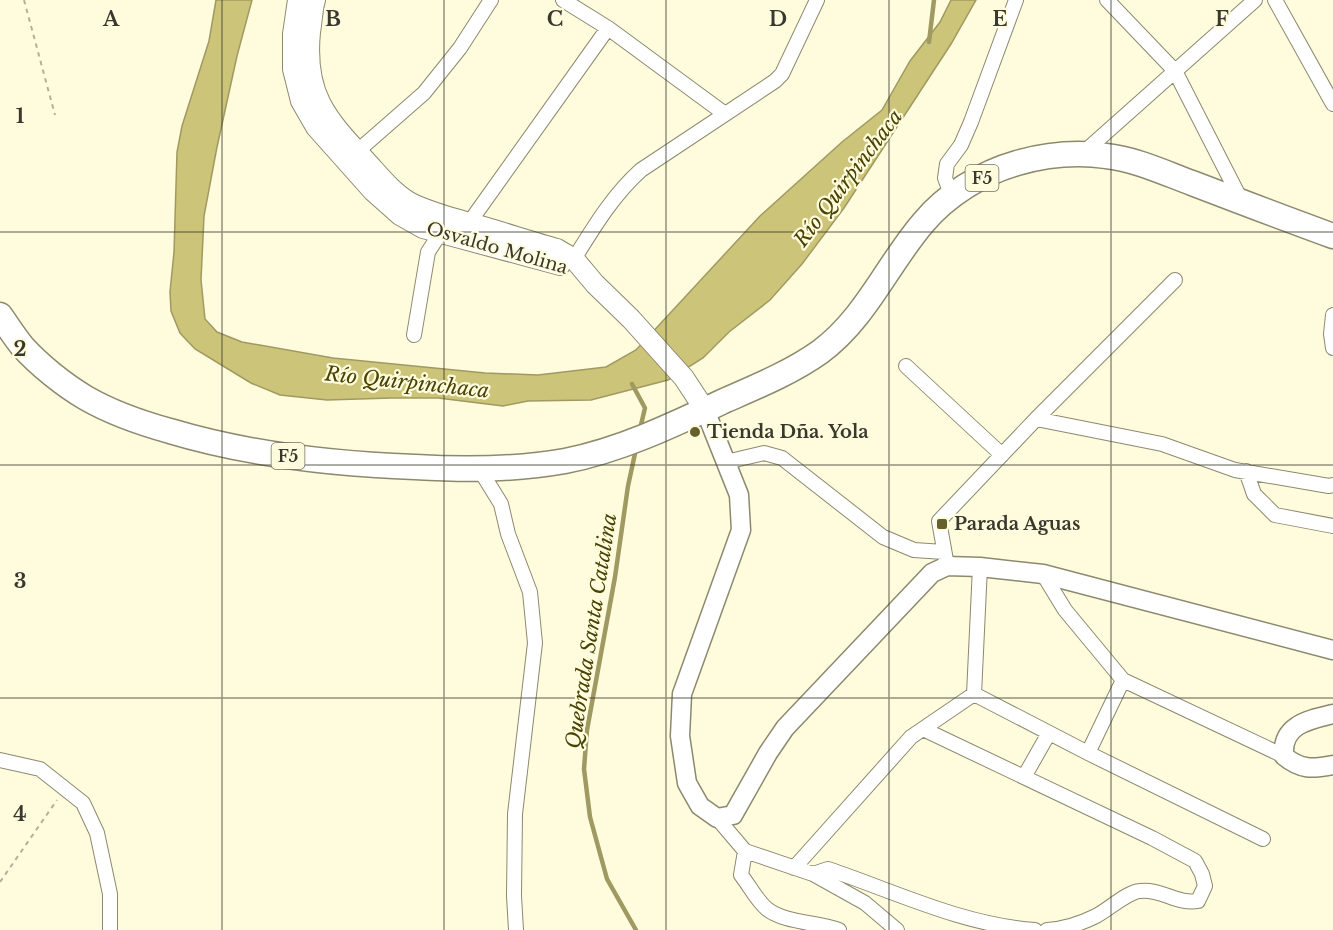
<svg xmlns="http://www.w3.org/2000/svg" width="1333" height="930" font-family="'Libre Baskerville',serif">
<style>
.water{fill:#ccc478;stroke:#a09a62;stroke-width:1.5}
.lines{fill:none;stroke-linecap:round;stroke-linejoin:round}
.stream{stroke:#a09a62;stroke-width:4.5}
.minor-casing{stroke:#8c896e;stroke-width:16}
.tertiary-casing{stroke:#8c896e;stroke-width:21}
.secondary-casing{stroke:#8c896e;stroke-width:22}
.trunk-casing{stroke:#8c896e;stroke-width:27}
.path{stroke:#b2b099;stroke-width:2;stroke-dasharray:4.5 4.5;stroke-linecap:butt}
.minor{stroke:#fff;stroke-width:14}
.tertiary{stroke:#fff;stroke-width:18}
.secondary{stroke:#fff;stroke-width:20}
.trunk{stroke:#fff;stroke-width:24}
.grid{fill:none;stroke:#39382d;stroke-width:1.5;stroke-opacity:0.55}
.poi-dot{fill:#66602c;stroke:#fffcde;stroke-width:2}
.labels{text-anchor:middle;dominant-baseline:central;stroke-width:4.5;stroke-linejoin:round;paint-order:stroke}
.shield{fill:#fffcde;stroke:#747362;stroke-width:1.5}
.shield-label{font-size:16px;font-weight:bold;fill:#39382d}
.street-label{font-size:18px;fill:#39382d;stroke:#fffcde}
.poi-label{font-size:18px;font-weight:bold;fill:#39382d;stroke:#fffcde;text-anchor:start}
.water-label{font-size:20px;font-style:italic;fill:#484203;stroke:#fffcde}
.grid-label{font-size:20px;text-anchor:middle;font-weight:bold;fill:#39382d;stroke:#fffcde;stroke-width:4.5;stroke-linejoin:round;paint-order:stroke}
</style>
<rect width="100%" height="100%" fill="#fffcde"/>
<path class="water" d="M 216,0 L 252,0 L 237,56 L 217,147 L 204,216 L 201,280 L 205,319 L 217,332 L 242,342 L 333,358 L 485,373 L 538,375 L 606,367 L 636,350 L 760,216 L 842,142 L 882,110 L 910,61 L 940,22 L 951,0 L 976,0 L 951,44 L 844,208 L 802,264 L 770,300 L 729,332 L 703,358 L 668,380 L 591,400 L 528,401 L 503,406 L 438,398 L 392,398 L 327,400 L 280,395 L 251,383 L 228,369 L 195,349 L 180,333 L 171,311 L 170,292 L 174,252 L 177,152 L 182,126 L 209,41 Z"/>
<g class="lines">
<path class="stream" d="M 929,42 L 934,0
M 632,384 L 645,408 L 640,429
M 636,930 L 607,879 L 590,817 L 584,769 L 587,730 L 615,577 L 628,486 L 636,449"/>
<g class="minor-casing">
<path id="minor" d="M 563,0 L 608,28 L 725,114
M 1107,0 L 1175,71 L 1242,202
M 1275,0 L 1333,104
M 1082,154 L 1255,0
M 352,156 L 424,93 L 460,48 L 491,0
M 952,197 L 945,178 L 947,164 L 961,145 L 971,122 L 1016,0
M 468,229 L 469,223 L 608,28
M 574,259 C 594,227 613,195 641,170 L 775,81 L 782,74 L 817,0
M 1333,315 L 1331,334 L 1333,348
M 414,335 L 428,252 L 441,232 L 442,225
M 906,366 L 1002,455
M 1036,419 L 1162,444 L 1235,470 L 1329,486 L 1333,485
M 726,462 L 764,453 L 782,458 L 883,537 L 914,550 L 944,552
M 480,470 L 501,504 L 508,534 L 530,592 L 535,643 L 515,814 L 514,896 L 516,930
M 1246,471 L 1254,494 L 1275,515 L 1333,526
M 947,566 L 939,521 L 1036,419 L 1175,280
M 980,567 L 974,694 L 1088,753 L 1263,839
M 1043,574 L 1065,610 L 1123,680 L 1284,756
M 923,729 L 1152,838 L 1195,861 L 1202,874 L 1205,886 L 1198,901 C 1178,905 1160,888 1140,891 C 1127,892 1108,910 1096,916 C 1080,924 1064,929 1047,930
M 1088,753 L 1123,680
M 0,760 L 40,769 L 83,803 L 97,833 L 110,894 L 110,930
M 1024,777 L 1049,733
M 717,818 L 745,851 L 813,874 L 865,903 L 897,930
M 745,851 L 741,875 C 749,885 757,901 767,909 C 785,923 817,922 839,930
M 794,868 L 911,737 L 974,694
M 813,874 L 828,869 C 896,892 963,925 1035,930"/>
</g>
<g class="tertiary-casing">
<path id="tertiary" d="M 705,410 L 739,495 L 741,530 L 682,694 L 680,736 L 687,783 L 700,806 L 717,818 L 733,815 L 768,753 L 785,728 L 932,573 L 947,566 L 980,567 L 1043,574 L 1333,650
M 1333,714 C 1308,720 1281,725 1284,756 C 1301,770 1312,769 1333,765"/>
</g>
<g class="secondary-casing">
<path id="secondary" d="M 298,0 L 293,34 L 293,69 L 301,101 L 316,127 L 373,191 L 400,215 L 423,228 L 560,265
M 315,0 C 312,10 312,21 310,32 C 304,94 325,117 366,161 C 379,175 392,192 409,202 C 428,212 449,217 469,223 C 499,231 528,241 557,249 L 574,259 L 595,284 L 631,319 L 684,378 L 705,410"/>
</g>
<g class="trunk-casing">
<path id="trunk" d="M 0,315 C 7,325 14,336 22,346 C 39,365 64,385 86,398 C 112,413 141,423 170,431 C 250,455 332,464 415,467 C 466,470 514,470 565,461 C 621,450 675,424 726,400 C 758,386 792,372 820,352 C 866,318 887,265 923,223 C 946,195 982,173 1017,163 C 1045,155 1077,152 1106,156 C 1135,159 1165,173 1192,183 C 1239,201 1286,219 1333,236"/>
</g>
<path class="path" d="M 24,0 L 55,115
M 0,882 L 57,800"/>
<use href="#minor" class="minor"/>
<use href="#tertiary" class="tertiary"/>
<use href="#secondary" class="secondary"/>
<use href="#trunk" class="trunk"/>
</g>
<path class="grid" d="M 222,0 L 222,930M 444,0 L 444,930M 666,0 L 666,930M 889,0 L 889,930M 1111,0 L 1111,930M 0,232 L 1333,232M 0,465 L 1333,465M 0,698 L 1333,698"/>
<g class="poi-dot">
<circle cx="695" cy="432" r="6"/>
<rect x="936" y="518" width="12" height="12" rx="3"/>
</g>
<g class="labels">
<g class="shield">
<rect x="965.5" y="165" width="33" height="26" rx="4.5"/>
<rect x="271.5" y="443" width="33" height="26" rx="4.5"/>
</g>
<g class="shield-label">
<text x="982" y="178">F5</text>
<text x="288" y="456">F5</text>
</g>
<g class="street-label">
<text transform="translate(497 248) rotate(16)">Osvaldo Molina</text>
</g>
<g class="poi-label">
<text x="707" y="432">Tienda Dña. Yola</text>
<text x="954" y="524">Parada Aguas</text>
</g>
<g class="water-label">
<text transform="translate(848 178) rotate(-53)">Río Quirpinchaca</text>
<text transform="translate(407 382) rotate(6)">Río Quirpinchaca</text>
<text transform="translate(591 631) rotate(-81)">Quebrada Santa Catalina</text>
</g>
</g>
<g class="grid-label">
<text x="111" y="26">A</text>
<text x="333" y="26">B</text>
<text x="555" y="26">C</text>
<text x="778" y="26">D</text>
<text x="1000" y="26">E</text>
<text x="1222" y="26">F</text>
<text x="20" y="123">1</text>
<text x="20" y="356">2</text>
<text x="20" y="588">3</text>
<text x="20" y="821">4</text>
</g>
</svg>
